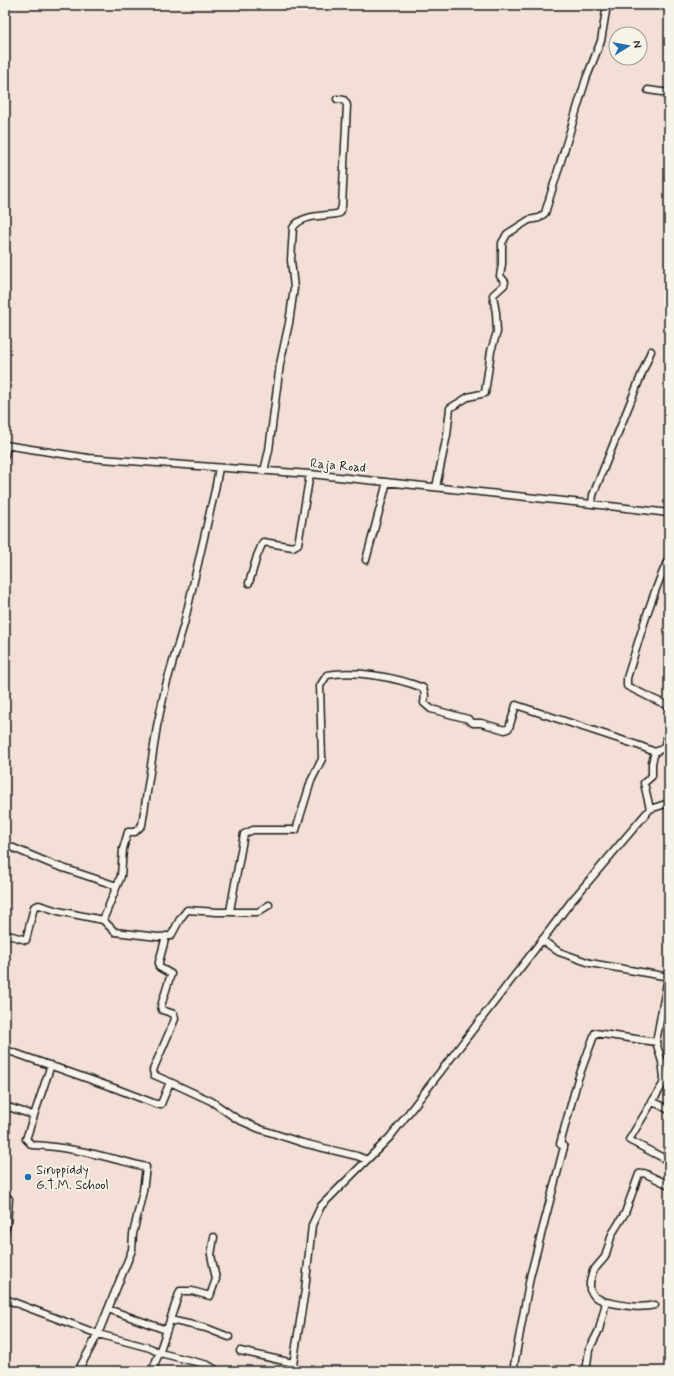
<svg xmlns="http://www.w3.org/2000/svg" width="674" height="1376" font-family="Mynerve,sans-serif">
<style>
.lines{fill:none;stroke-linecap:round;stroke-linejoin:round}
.minor-casing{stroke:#1c1c1c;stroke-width:9}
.minor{stroke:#f7f3e8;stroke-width:6}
.poi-dot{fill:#1f6fb2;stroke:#f7f3e8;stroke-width:1.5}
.labels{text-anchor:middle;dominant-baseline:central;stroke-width:4;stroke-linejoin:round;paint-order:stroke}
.street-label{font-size:13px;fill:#1c1c1c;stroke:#f7f3e8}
.poi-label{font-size:13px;fill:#1c1c1c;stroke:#f7f3e8;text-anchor:start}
</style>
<rect width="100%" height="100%" fill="#f3dfd5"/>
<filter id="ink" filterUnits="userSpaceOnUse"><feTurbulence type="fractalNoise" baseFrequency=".025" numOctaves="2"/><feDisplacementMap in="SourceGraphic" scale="8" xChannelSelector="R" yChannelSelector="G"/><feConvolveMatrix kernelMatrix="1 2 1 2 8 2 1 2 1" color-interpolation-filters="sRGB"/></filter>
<g filter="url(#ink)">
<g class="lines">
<g class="minor-casing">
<path id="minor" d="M 648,90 L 669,93
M 5,445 L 88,458 L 310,474 L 592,504 L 669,513
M 5,456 L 7,445
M 219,468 L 215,490 L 184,624 L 166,685 L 157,726 L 142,825 L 135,832 L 128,832 L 123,849 L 121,876 L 103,920 L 115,932 L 158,937 L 171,936 L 180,919 L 187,910 L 217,912 L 258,912 L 269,905
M 264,471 L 269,450 L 280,364 L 289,323 L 294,288 L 291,260 L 293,228 C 300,215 323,216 336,214 L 340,213 L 342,206 L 347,105 L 344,100 L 337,99
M 436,487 L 447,435 L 450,408 L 468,397 L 485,393 L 491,351 L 497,332 L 496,313 L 493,295 L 504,285 L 505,282 L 500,276 L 502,264 L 502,243 L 507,234 L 529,220 L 539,218 L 545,213 L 586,79 L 601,41 L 607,5
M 592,504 L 593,495 L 651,351
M 669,558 C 651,596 640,637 627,678 L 627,686 L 651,698 L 669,706
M 366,560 L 387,482
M 249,583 L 257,556 L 263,542 L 293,547 L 298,544 L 310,474
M 650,809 L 644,783 L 652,776 L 652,763 L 655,752 L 664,748 L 669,727
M 5,848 L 11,847 L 54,865 L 117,886
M 230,911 L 244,834 L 253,830 L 296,830 L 311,781 L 322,759 L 320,686 L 327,675 C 355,670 396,677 423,688 L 425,695 L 424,703 L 431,709 L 468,719 L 473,723 L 481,723 L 505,730 L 509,728 L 516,705 L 640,746 L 655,752
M 5,934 L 26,940 L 34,907 L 39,905 L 58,911 L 103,920
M 166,936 L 159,962 L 159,967 L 171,974 L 161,1006 L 162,1010 L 174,1014 L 175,1019 L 153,1070 L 154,1075 L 170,1082
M 542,940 L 559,952 L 590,963 L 669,977
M 668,977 L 656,1042 L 662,1062 L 664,1077 L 663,1084 L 629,1140 L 669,1161
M 5,1051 L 12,1052 L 117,1089 L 156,1104 L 161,1104 L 170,1082 L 211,1101 L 237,1119 L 260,1129 L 303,1143 L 357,1156 L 367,1160
M 51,1065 L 26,1139 L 32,1145 C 73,1147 106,1157 146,1167 L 143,1191 L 133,1234 L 132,1250 L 98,1334 L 150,1348 L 160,1353 L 208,1365 L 218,1371
M 652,1101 L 669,1110
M 5,1106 L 33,1115
M 5,1195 L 9,1199 L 7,1224 L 5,1231
M 5,1299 L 98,1334 L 78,1371
M 606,1302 C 623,1305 638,1309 655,1305
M 108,1309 L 166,1330
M 170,1320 L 206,1328 L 229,1337
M 240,1351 L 293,1363
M 152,1371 C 163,1345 170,1318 180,1291 L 192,1291 L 210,1296 L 216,1279 L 211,1255 L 214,1237
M 292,1371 L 305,1290 L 312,1225 L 321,1206 L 390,1137 L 549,931 L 570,903 L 650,809 L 669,803
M 513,1371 L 530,1277 L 564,1147 L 560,1144 L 578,1079 L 595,1033 L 656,1042
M 586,1371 L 589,1350 L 599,1330 L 606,1302 L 595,1297 L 590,1290 L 590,1282 L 593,1271 L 605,1257 L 612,1234 L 625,1213 L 639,1174 L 644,1173 L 669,1185"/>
</g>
<use href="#minor" class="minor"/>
</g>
</g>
<circle class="poi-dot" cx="28" cy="1177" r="4"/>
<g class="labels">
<g class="street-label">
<text transform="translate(338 466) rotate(5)">Raja Road</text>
</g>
<g class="poi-label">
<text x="36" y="1170">Siruppiddy<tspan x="36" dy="15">G.T.M. School</tspan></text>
</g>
</g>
<rect width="674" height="1376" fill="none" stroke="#f7f3e8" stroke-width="20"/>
<rect x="10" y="10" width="654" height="1356" fill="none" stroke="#1c1c1c" stroke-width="1.5" filter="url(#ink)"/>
<g transform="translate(628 46) rotate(79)"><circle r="19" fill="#f7f3e8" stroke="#9f9d96"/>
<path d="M0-3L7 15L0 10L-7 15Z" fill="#1f6fb2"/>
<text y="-6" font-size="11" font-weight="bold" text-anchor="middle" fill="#1c1c1c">N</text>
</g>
</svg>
